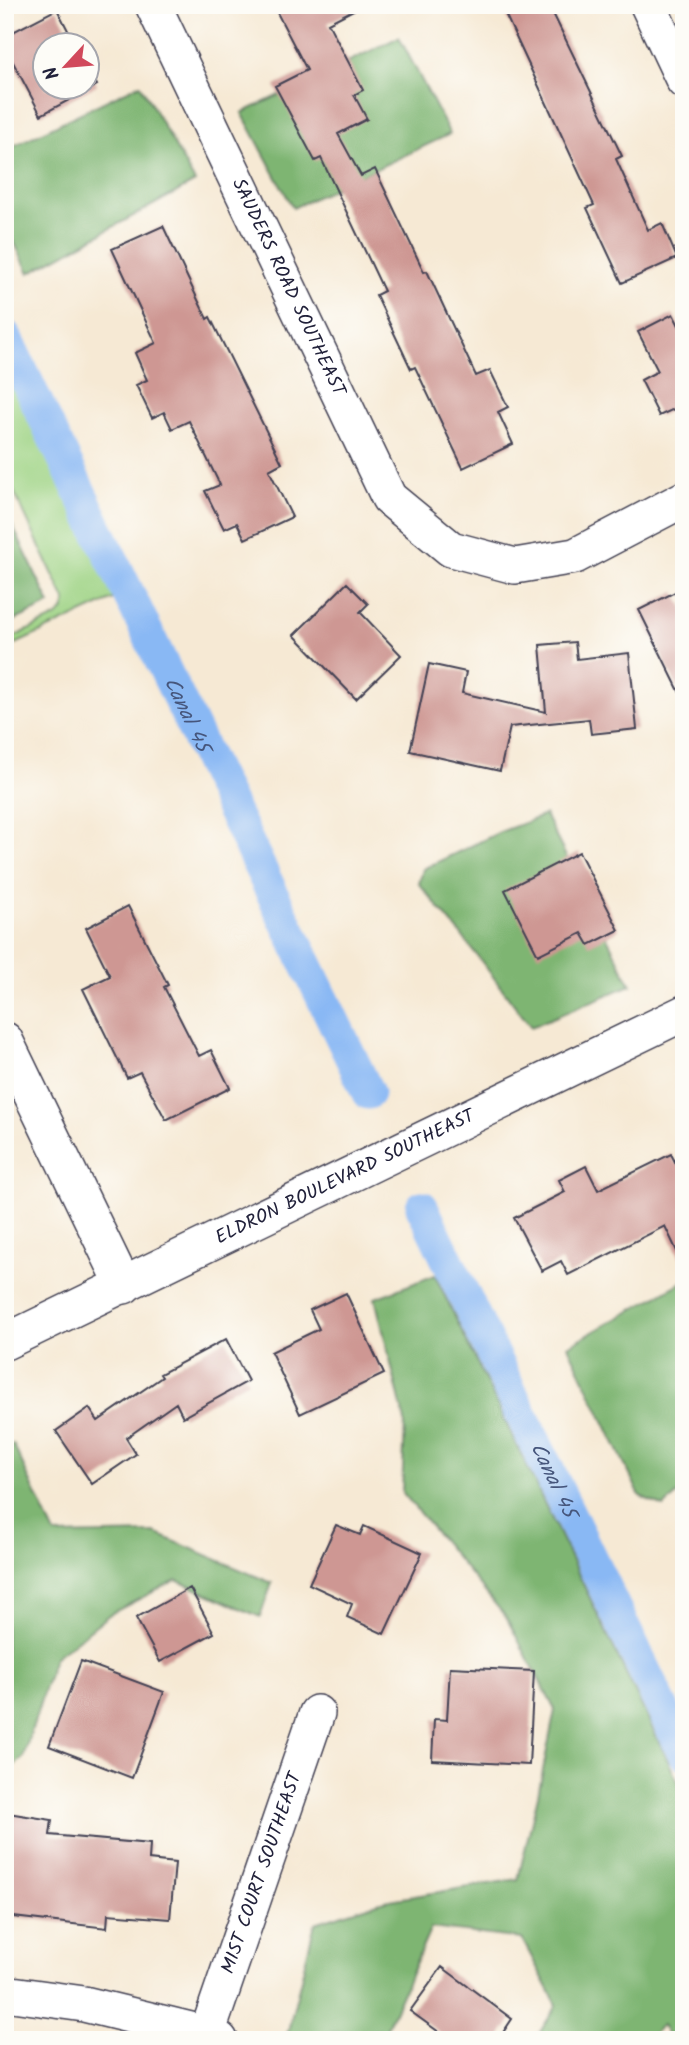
<svg xmlns="http://www.w3.org/2000/svg" width="689" height="2045" font-family="Kalam,sans-serif">
<style>
.green{fill:#9ed384;stroke:#607a60;stroke-width:2}
.forest{fill:#7eb572;stroke:#506c56;stroke-width:2}
.lines{fill:none;stroke-linecap:round;stroke-linejoin:round}
.canal{stroke:#89b8f4;stroke-width:33}
.building{fill:#ce9793}
.minor-casing{stroke:#424052;stroke-width:38}
.minor{stroke:#fff;stroke-width:35}
.labels{text-anchor:middle;dominant-baseline:central;stroke-width:5;stroke-linejoin:round;paint-order:stroke}
.street-label{font-size:19px;fill:#22223b;stroke:#fdfcf7}
.water-label{font-size:21px;font-style:italic;fill:#46567c;stroke:#fdfcf7}
</style>
<rect width="100%" height="100%" fill="#fdfcf7"/>
<filter id="ink" filterUnits="userSpaceOnUse"><feTurbulence type="fractalNoise" baseFrequency=".0143" numOctaves="2"/><feDisplacementMap in="SourceGraphic" scale="14" xChannelSelector="R" yChannelSelector="G"/><feConvolveMatrix kernelMatrix="1 2 1 2 8 2 1 2 1" color-interpolation-filters="sRGB"/></filter>
<filter id="wash" filterUnits="userSpaceOnUse"><feTurbulence type="fractalNoise" baseFrequency=".00686" numOctaves="4" result="noise"/><feDisplacementMap in="SourceGraphic" scale="28" xChannelSelector="R" yChannelSelector="G"/><feGaussianBlur stdDeviation="1.57" result="paint"/><feColorMatrix in="noise" values="0 0 0 0 0 0 0 0 0 0 0 0 0 0 0 0 0 1.4 0 .05"/><feComposite in="paint" operator="in"/></filter>
<g filter="url(#wash)">
<rect width="100%" height="100%" fill="#f6e9d4"/>
<path class="green" d="M 5,339 L 122,595 L 5,649 L 5,641 L 56,617 L 63,611 L 66,602 L 5,473 Z"/>
<path class="forest" d="M 399,37 L 450,134 L 293,208 L 242,113 Z
M 140,84 L 195,182 L 29,273 L 5,223 L 5,150 Z
M 5,510 L 50,604 L 5,625 Z
M 545,815 L 631,985 L 531,1027 L 460,933 L 419,884 L 423,869 L 500,832 Z
M 435,1275 L 684,1794 L 684,2040 L 670,2040 L 662,2025 L 647,2040 L 535,2040 L 557,2005 L 522,1939 L 431,1928 L 386,2030 L 287,2035 L 315,1923 L 384,1901 L 518,1879 L 538,1795 L 555,1710 L 506,1617 L 402,1492 L 405,1422 L 375,1298 Z
M 684,1281 L 684,1488 L 664,1507 L 640,1496 L 568,1346 Z
M 13,1444 L 55,1535 L 155,1533 L 272,1583 L 260,1617 L 176,1580 L 110,1614 L 54,1658 L 23,1758 L 5,1773 L 5,1447 Z"/>
<g class="lines">
<g class="canal">
<path id="s1" d="M 5,336 L 368,1093"/>
<path id="s2" d="M 422,1207 L 684,1753"/>
</g>
</g>
<g id="blocks">
<path class="building" d="M 273,5 L 363,5 L 328,23 L 363,90 L 354,95 L 367,119 L 338,134 L 361,176 L 375,169 L 424,272 L 427,271 L 476,376 L 490,370 L 508,407 L 498,412 L 513,444 L 463,468 L 415,367 L 411,369 L 376,295 L 384,291 L 321,158 L 315,161 L 275,86 L 307,70 Z
M 501,5 L 549,5 L 622,156 L 616,159 L 648,230 L 662,223 L 677,258 L 622,283 L 587,208 L 594,205 Z
M 57,9 L 76,46 L 46,46 L 46,88 L 88,88 L 88,68 L 97,85 L 41,115 L 5,47 L 5,36 Z
M 163,226 L 207,319 L 210,317 L 282,463 L 269,470 L 292,517 L 245,539 L 237,523 L 224,529 L 205,491 L 220,485 L 189,421 L 172,429 L 164,412 L 152,418 L 136,385 L 147,380 L 135,353 L 156,343 L 112,249 Z
M 673,314 L 684,335 L 684,423 L 676,408 L 659,416 L 641,380 L 658,371 L 638,332 Z
M 347,583 L 368,604 L 360,612 L 401,655 L 356,699 L 294,635 Z
M 675,592 L 684,609 L 684,701 L 639,610 Z
M 575,642 L 577,659 L 629,653 L 637,729 L 591,734 L 589,719 L 510,727 L 500,771 L 410,751 L 429,664 L 466,672 L 462,693 L 546,712 L 540,645 Z
M 579,852 L 619,930 L 589,945 L 582,933 L 538,955 L 505,890 Z
M 128,906 L 168,985 L 164,987 L 199,1056 L 211,1050 L 230,1088 L 166,1120 L 140,1072 L 127,1078 L 83,989 L 110,976 L 86,928 Z
M 671,1154 L 676,1164 L 684,1160 L 684,1266 L 665,1226 L 568,1275 L 561,1261 L 542,1271 L 514,1218 L 565,1192 L 559,1180 L 586,1166 L 598,1190 Z
M 346,1293 L 384,1374 L 300,1414 L 271,1352 L 319,1329 L 310,1310 Z
M 226,1339 L 248,1381 L 183,1417 L 176,1403 L 126,1438 L 136,1454 L 92,1484 L 56,1431 L 89,1408 L 98,1421 L 162,1377 L 160,1374 Z
M 336,1525 L 360,1535 L 364,1526 L 422,1553 L 384,1634 L 347,1617 L 352,1604 L 309,1584 Z
M 190,1588 L 214,1633 L 160,1662 L 136,1618 Z
M 81,1661 L 164,1692 L 132,1778 L 49,1746 Z
M 450,1667 L 534,1671 L 529,1765 L 432,1760 L 434,1719 L 447,1720 Z
M 8,1813 L 52,1820 L 50,1835 L 150,1844 L 149,1860 L 175,1863 L 170,1919 L 108,1914 L 107,1928 L 5,1916 L 5,1832 Z
M 442,1967 L 512,2019 L 498,2040 L 450,2040 L 410,2011 Z"/>
</g>
</g>
<g filter="url(#ink)">
<use href="#blocks" fill-opacity="0" stroke="#424052" stroke-width="2"/>
<g class="lines">
<g class="minor-casing">
<g id="minor">
<path id="s3" d="M 153,5 L 389,498 L 451,549 L 515,566 L 575,556 L 684,499"/>
<path d="M 648,5 L 684,81"/>
<path d="M 5,1040 L 124,1286"/>
<path id="s4" d="M 5,1342 L 684,1013"/>
<path d="M 5,1993 L 84,2004 L 207,2034 L 220,2040"/>
<path id="s5" d="M 207,2034 L 317,1713"/>
</g>
</g>
<use href="#minor" class="minor"/>
</g>
</g>
<g class="labels">
<g class="street-label">
<text stroke="none"><textPath href="#s3" startOffset="313">SAUDERS ROAD SOUTHEAST</textPath></text>
<text stroke="none"><textPath href="#s4" startOffset="378">ELDRON BOULEVARD SOUTHEAST</textPath></text>
<text stroke="none"><textPath href="#s5" startOffset="170">MIST COURT SOUTHEAST</textPath></text>
</g>
<g class="water-label">
<text stroke="none"><textPath href="#s1" startOffset="420">Canal 45</textPath></text>
<text stroke="none"><textPath href="#s2" startOffset="303">Canal 45</textPath></text>
</g>
</g>
<rect width="689" height="2045" fill="none" stroke="#fdfcf7" stroke-width="28"/>
<g transform="translate(66 66) rotate(244)"><circle r="33" fill="#fdfcf7" stroke="#a5a5ac" stroke-width="2"/>
<path d="M0-5L12 26L0 18L-12 26Z" fill="#d1495b"/>
<text y="-10" font-size="19" font-weight="bold" text-anchor="middle" fill="#22223b">N</text>
</g>
</svg>
